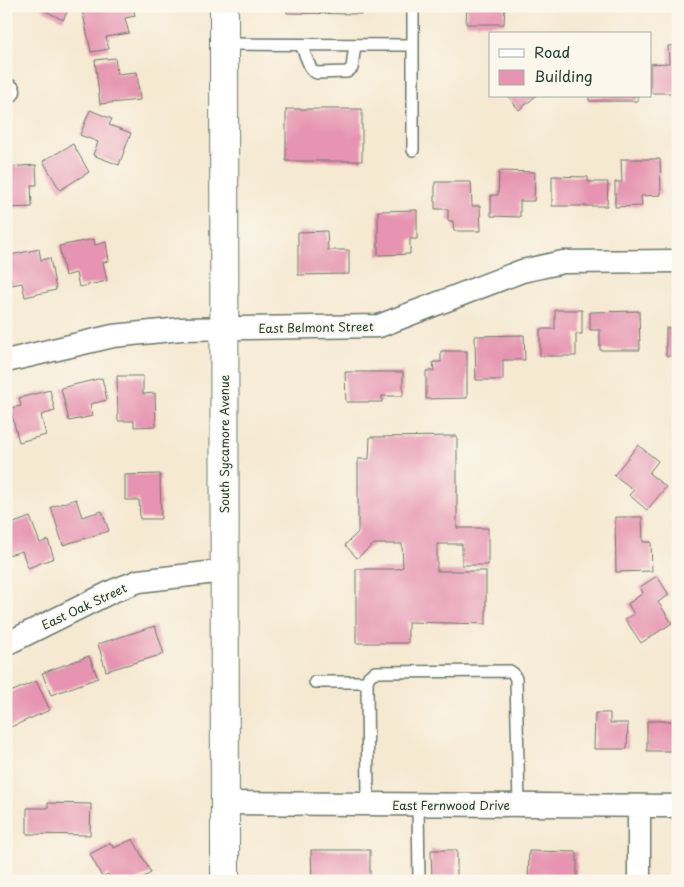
<svg xmlns="http://www.w3.org/2000/svg" width="684" height="887" font-family="'Playpen Sans',sans-serif">
<style>
.building{fill:#e694b1}
.lines{fill:none;stroke-linecap:round;stroke-linejoin:round}
.service-casing{stroke:#6a796b;stroke-width:14}
.minor-casing{stroke:#6a796b;stroke-width:25}
.secondary-casing{stroke:#6a796b;stroke-width:30}
.service{stroke:#fff;stroke-width:11}
.minor{stroke:#fff;stroke-width:22}
.secondary{stroke:#fff;stroke-width:28}
.labels{text-anchor:middle;dominant-baseline:central;stroke-width:4;stroke-linejoin:round;paint-order:stroke}
.street-label{font-size:12px;fill:#1f3d34;stroke:#fbf7ec}
</style>
<rect width="100%" height="100%" fill="#fbf7ec"/>
<filter id="ink" filterUnits="userSpaceOnUse"><feTurbulence type="fractalNoise" baseFrequency=".02" numOctaves="2"/><feDisplacementMap in="SourceGraphic" scale="10" xChannelSelector="R" yChannelSelector="G"/><feConvolveMatrix kernelMatrix="1 2 1 2 8 2 1 2 1" color-interpolation-filters="sRGB"/></filter>
<filter id="wash" filterUnits="userSpaceOnUse"><feTurbulence type="fractalNoise" baseFrequency=".0096" numOctaves="4" result="noise"/><feDisplacementMap in="SourceGraphic" scale="20" xChannelSelector="R" yChannelSelector="G"/><feGaussianBlur stdDeviation="1.12" result="paint"/><feColorMatrix in="noise" values="0 0 0 0 0 0 0 0 0 0 0 0 0 0 0 0 0 1.4 0 .05"/><feComposite in="paint" operator="in"/></filter>
<g filter="url(#wash)">
<rect width="100%" height="100%" fill="#f5e9d1"/>
<g id="blocks">
<path class="building" d="M 36,6 L 70,6 L 63,20 Z
M 97,6 L 133,6 L 135,16 L 125,18 L 129,33 L 106,37 L 109,49 L 91,52 L 82,9 Z
M 287,6 L 362,6 L 362,14 L 287,13 Z
M 467,6 L 505,6 L 504,24 L 466,24 Z
M 678,45 L 678,93 L 650,93 L 650,64 L 669,63 L 668,46 Z
M 115,58 L 117,74 L 137,72 L 140,100 L 100,104 L 95,60 Z
M 508,96 L 536,96 L 519,110 Z
M 589,96 L 638,96 L 638,101 L 589,101 Z
M 286,109 L 362,109 L 362,161 L 286,161 Z
M 90,110 L 112,119 L 109,125 L 131,133 L 119,165 L 93,155 L 98,142 L 80,135 Z
M 73,144 L 89,172 L 60,190 L 43,161 Z
M 621,159 L 660,159 L 661,195 L 641,196 L 642,206 L 615,207 L 615,182 L 622,182 Z
M 36,165 L 37,185 L 31,185 L 32,207 L 6,208 L 6,167 Z
M 499,171 L 535,172 L 534,201 L 520,201 L 520,217 L 491,216 L 491,195 L 498,195 Z
M 552,176 L 588,177 L 588,182 L 608,182 L 607,206 L 552,206 Z
M 435,182 L 471,182 L 472,206 L 480,206 L 481,231 L 454,231 L 453,221 L 448,221 L 448,209 L 435,209 Z
M 417,210 L 417,239 L 410,239 L 410,254 L 378,255 L 378,211 Z
M 327,231 L 328,250 L 349,250 L 349,274 L 298,275 L 298,232 Z
M 94,239 L 95,245 L 106,242 L 109,261 L 103,262 L 107,281 L 79,287 L 76,273 L 65,276 L 59,246 Z
M 39,249 L 41,260 L 50,258 L 56,290 L 25,297 L 22,283 L 12,285 L 6,256 Z
M 555,310 L 582,310 L 582,334 L 576,334 L 576,356 L 540,356 L 540,329 L 555,329 Z
M 639,311 L 640,350 L 600,350 L 600,330 L 590,330 L 590,312 Z
M 666,328 L 678,328 L 678,356 L 666,356 Z
M 524,335 L 525,360 L 503,360 L 503,380 L 476,380 L 475,336 Z
M 441,351 L 467,351 L 467,398 L 426,399 L 426,371 L 434,371 L 433,362 L 441,362 Z
M 345,372 L 403,372 L 403,396 L 382,396 L 382,402 L 346,402 Z
M 117,376 L 143,376 L 143,394 L 155,393 L 156,426 L 134,427 L 134,421 L 118,421 Z
M 102,378 L 107,400 L 90,404 L 93,416 L 69,421 L 61,388 Z
M 50,390 L 55,411 L 41,415 L 46,435 L 19,442 L 10,408 L 21,406 L 19,398 Z
M 457,436 L 457,528 L 488,528 L 488,565 L 462,565 L 462,544 L 437,544 L 437,571 L 486,571 L 486,624 L 408,622 L 408,643 L 356,643 L 356,569 L 397,569 L 403,567 L 402,544 L 374,544 L 357,558 L 345,545 L 358,532 L 358,459 L 369,459 L 370,437 Z
M 638,445 L 658,461 L 649,473 L 666,487 L 647,510 L 629,495 L 634,490 L 614,475 Z
M 160,474 L 161,519 L 140,519 L 139,500 L 125,500 L 125,475 Z
M 76,499 L 82,517 L 102,511 L 109,531 L 63,545 L 51,507 Z
M 30,517 L 40,543 L 48,540 L 54,558 L 28,568 L 22,551 L 9,555 L 6,548 L 6,526 Z
M 615,517 L 642,517 L 643,542 L 651,542 L 652,571 L 616,572 Z
M 657,576 L 669,595 L 658,602 L 672,623 L 641,643 L 625,619 L 634,614 L 628,604 L 643,593 L 640,587 Z
M 155,626 L 164,654 L 106,671 L 98,644 Z
M 89,656 L 98,678 L 51,695 L 42,673 Z
M 36,681 L 50,710 L 6,729 L 6,694 Z
M 595,713 L 610,713 L 610,723 L 628,723 L 627,749 L 594,749 Z
M 647,721 L 678,721 L 678,751 L 647,751 Z
M 48,803 L 91,804 L 90,835 L 27,834 L 27,808 L 48,808 Z
M 133,839 L 151,873 L 136,881 L 112,881 L 108,874 L 102,877 L 90,854 L 111,843 L 114,848 Z
M 311,850 L 370,850 L 370,881 L 312,881 Z
M 431,850 L 457,850 L 457,881 L 432,881 Z
M 529,851 L 577,852 L 577,881 L 528,881 Z"/>
</g>
</g>
<g filter="url(#ink)">
<use href="#blocks" fill-opacity="0" stroke="#6a796b" stroke-width="1"/>
<g class="lines">
<g class="service-casing">
<path id="service" d="M 224,44 L 413,45
M 301,45 L 311,69 L 313,71 L 317,73 L 347,72 L 352,68 L 355,45
M 413,150 L 413,6
M 315,682 L 367,682
M 368,804 L 367,682 L 369,676 L 375,672 L 510,671 L 513,673 L 516,679 L 519,805
M 418,805 L 419,881"/>
</g>
<g class="minor-casing">
<path id="minor" d="M 6,92 L 9,91
M 6,361 L 113,336 L 181,329 L 379,326 L 522,271 L 563,262 L 678,261
M 6,644 L 113,591 L 139,581 L 224,571
M 225,803 L 678,806
M 639,806 L 639,881"/>
</g>
<g class="secondary-casing">
<path id="secondary" d="M 224,6 L 225,881"/>
</g>
<use href="#service" class="service"/>
<use href="#minor" class="minor"/>
<use href="#secondary" class="secondary"/>
</g>
</g>
<g class="labels">
<g class="street-label">
<text transform="translate(316 327) rotate(-1)">East Belmont Street</text>
<text transform="translate(224 444) rotate(-90)">South Sycamore Avenue</text>
<text transform="translate(84 606) rotate(-25)">East Oak Street</text>
<text x="451" y="805">East Fernwood Drive</text>
</g>
</g>
<rect width="684" height="887" fill="none" stroke="#fbf7ec" stroke-width="25"/>
<rect x="489" y="32" width="162" height="65" fill="#fbf7ec" stroke="#a3ada2"/>
<rect x="499" y="49" width="25" height="8" fill="#ffffff" stroke="#a3ada2"/>
<text x="534" y="58" font-size="15" fill="#1f3d34">Road</text>
<rect x="499" y="70" width="25" height="15" fill="#e694b1" stroke="#a3ada2"/>
<text x="534" y="82" font-size="15" fill="#1f3d34">Building</text>
</svg>
